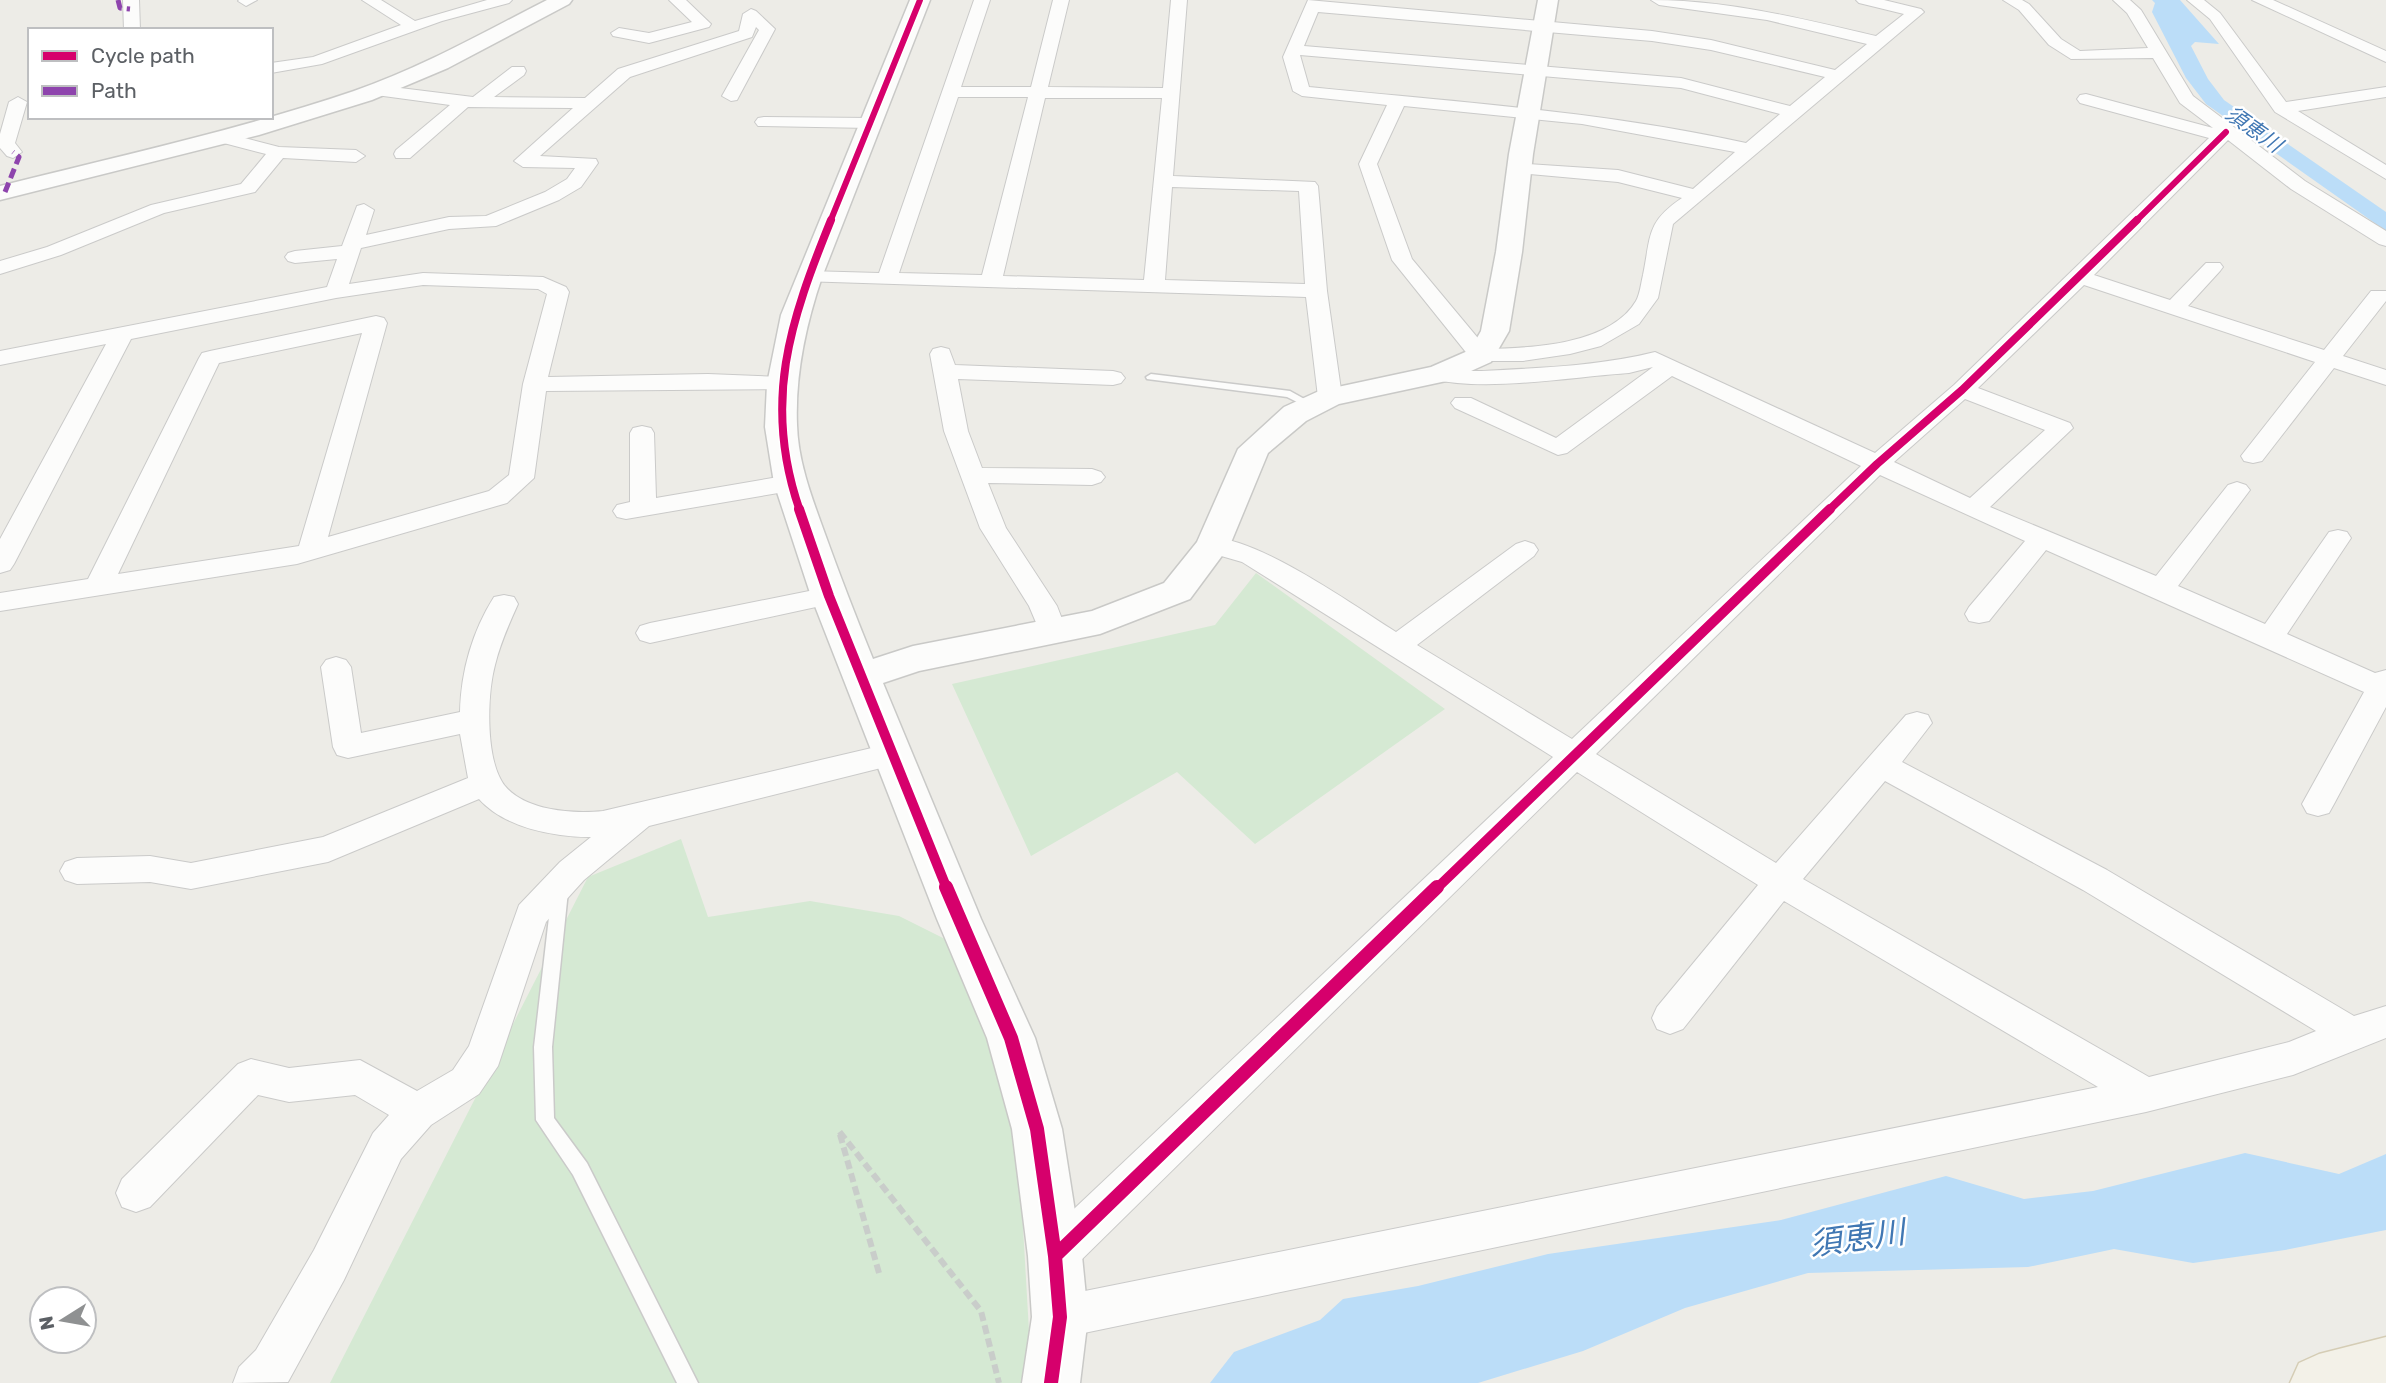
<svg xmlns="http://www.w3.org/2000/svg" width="2386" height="1383" font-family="Rubik,'Noto Sans JP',sans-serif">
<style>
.green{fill:#d5e9d3}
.water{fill:#bbddf8}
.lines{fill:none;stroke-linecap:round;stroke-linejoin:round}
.lane-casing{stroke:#cacac9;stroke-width:3}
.street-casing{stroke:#cacac9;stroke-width:2}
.secondary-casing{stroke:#c9c9c7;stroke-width:3}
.primary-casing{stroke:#d5cdb5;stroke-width:3}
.path{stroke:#c9cdca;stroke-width:6;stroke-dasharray:9 4.5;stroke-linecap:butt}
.lane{fill:#fcfcfb;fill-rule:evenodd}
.street{fill:#fcfcfb;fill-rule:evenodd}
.secondary{fill:#fcfcfb;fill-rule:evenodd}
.primary{fill:#f3f1e8;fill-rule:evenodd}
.quiet{stroke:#8e44ad;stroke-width:5;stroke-dasharray:10 5;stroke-linecap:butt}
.cycleway-far3-casing{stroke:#fff;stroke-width:9}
.cycleway-far2-casing{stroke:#fff;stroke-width:11}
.cycleway-far1-casing{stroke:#fff;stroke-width:15}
.cycleway-casing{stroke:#fff;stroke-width:18}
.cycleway-far3{stroke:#d6006c;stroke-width:6}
.cycleway-far2{stroke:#d6006c;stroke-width:8}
.cycleway-far1{stroke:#d6006c;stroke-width:10}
.cycleway{stroke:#d6006c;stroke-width:14}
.labels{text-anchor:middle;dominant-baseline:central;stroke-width:5;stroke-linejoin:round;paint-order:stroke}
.far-water-label{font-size:21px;font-style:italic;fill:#4077b3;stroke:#fff}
.near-water-label{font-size:32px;font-style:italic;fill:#4077b3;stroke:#fff}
</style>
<rect width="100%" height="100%" fill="#edece7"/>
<path class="green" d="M 1256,573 L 1445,709 L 1255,844 L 1177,772 L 1031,856 L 952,684 L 1215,625 Z
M 681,839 L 708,917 L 810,901 L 899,916 L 947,940 L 1002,1062 L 1022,1210 L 1032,1383 L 330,1383 L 588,877 Z"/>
<path class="water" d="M 2152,0 L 2180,0 L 2219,44 L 2195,42 L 2191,46 L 2208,79 L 2224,100 L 2386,212 L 2386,231 L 2206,104 L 2186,78 L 2152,12 L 2155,3 Z
M 2245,1153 L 2339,1174 L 2386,1154 L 2386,1230 L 2285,1250 L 2193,1263 L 2114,1249 L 2028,1267 L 1808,1273 L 1685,1308 L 1583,1351 L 1478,1383 L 1210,1383 L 1234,1352 L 1320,1320 L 1343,1299 L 1418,1286 L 1548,1254 L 1781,1220 L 1946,1176 L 2024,1199 L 2093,1191 Z"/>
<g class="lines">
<g class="lane-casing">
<path id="lane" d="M 1151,374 L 1290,391 L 1317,406 L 1311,409 L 1287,397 L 1147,379 L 1146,377 Z
M 560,885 L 566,886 L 568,891 L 552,1047 L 554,1118 L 587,1163 L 698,1383 L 677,1383 L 573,1175 L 536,1120 L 534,1047 L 552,891 L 554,886 Z"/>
</g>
<g class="street-casing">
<path id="street" d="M 123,0 L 139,0 L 140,30 L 124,30 Z
M 257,0 L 246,6 L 238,1 L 239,0 Z
M 362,0 L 381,0 L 415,21 L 487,0 L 512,0 L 509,3 L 442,21 L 322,64 L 271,73 L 271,63 L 313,57 L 401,25 Z
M 669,0 L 686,0 L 711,24 L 709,27 L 649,43 L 613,36 L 611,33 L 619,28 L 649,33 L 692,22 Z
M 974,0 L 990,0 L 961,87 L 1031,87 L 1053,0 L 1069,0 L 1048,87 L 1163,88 L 1171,0 L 1187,0 L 1173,176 L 1315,182 L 1318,186 L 1327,291 L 1342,397 L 1338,402 L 1322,402 L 1318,397 L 1306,297 L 801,281 L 798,277 L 801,273 L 808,271 L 879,273 ZM 958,97 L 1028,97 L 982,275 L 899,273 ZM 1045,98 L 1162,98 L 1144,280 L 1003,276 ZM 1172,187 L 1299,191 L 1305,284 L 1165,280 Z
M 1308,0 L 1652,31 L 1711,40 L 1835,70 L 1867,44 L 1767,20 L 1659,5 L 1651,0 C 1729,0 1802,19 1876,36 L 1904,14 L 1859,3 L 1856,0 L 1884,0 L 1921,9 L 1924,12 L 1673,224 L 1658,298 L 1639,324 L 1601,346 L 1570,354 L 1523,361 L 1473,361 L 1392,260 L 1359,164 L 1387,105 L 1302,96 L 1293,91 L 1283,57 ZM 1318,12 L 1652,41 L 1711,50 L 1825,77 L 1790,106 L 1681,78 L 1304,46 ZM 1300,55 L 1681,88 L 1780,114 L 1746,143 C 1602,111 1455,102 1309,87 ZM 1404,106 L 1582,124 L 1735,152 L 1693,189 L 1618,170 L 1511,163 L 1509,167 L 1511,171 L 1518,173 L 1618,182 L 1682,198 C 1646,222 1651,236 1643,275 C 1641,283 1640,294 1636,301 C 1610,345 1531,348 1487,349 L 1412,259 L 1377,164 Z
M 2003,0 L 2022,0 L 2029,4 L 2061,39 L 2080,51 L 2148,48 L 2127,13 L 2113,0 L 2130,0 L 2141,10 L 2193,96 L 2305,181 L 2386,231 L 2386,246 L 2379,244 L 2291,189 L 2228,140 L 2094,275 L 2170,300 L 2206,263 L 2220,263 L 2223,267 L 2220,271 L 2188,306 L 2324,350 L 2371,291 L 2386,291 L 2386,301 L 2343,356 L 2386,370 L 2386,385 L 2334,368 L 2262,461 L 2253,463 L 2244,461 L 2241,456 L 2315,362 L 2084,285 L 1978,388 L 2070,423 L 2073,428 L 1990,507 L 2156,576 L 2228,485 L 2237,482 L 2246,485 L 2250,490 L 2178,586 L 2265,624 L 2329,532 L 2338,530 L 2347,532 L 2351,538 L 2287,634 L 2375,673 L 2386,670 L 2386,707 L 2334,804 L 2329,813 L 2318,816 L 2307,813 L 2302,804 L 2364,692 L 2046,550 L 1989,621 L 1979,623 L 1969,621 L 1965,614 L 1969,607 L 2025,541 L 1880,475 L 1596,754 L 1776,863 L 1906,715 L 1917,712 L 1928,715 L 1932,723 L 1902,762 L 2107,870 L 2354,1016 L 2386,1006 L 2386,1038 L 2293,1075 L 2146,1112 L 1060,1338 L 1045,1332 L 1039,1317 L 1045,1302 L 1060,1296 L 2098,1087 L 1784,901 L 1683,1029 L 1670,1034 L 1657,1029 L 1652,1018 L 1657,1007 L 1758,885 L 1577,772 L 1070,1271 L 1055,1277 L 1040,1271 L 1034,1256 L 1040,1241 L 1553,757 L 1242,562 L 1204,551 L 1200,545 L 1204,539 C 1246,528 1357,608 1396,632 L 1516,544 L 1525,541 L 1534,544 L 1538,550 L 1534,556 L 1417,645 L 1572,739 L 1861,466 L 1672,376 L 1567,453 L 1558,455 L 1455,408 L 1451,403 L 1455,398 L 1471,398 L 1556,438 L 1653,367 L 1629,373 C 1571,377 1486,392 1432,379 L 1428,374 L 1432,369 C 1448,365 1464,372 1481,371 C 1538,368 1599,366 1655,352 L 1875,453 L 1954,385 L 2209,138 L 2080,103 L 2077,99 L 2080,95 L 2086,94 L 2213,128 L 2180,103 L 2153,58 L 2071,59 L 2049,45 L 2019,10 ZM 1965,399 L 2045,430 L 1970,498 L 1894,462 ZM 1885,781 L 2083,890 L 2316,1031 L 2289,1042 L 2149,1077 L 1803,879 Z
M 2187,0 L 2204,0 L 2220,13 L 2286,102 L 2386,87 L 2386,97 L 2298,111 L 2386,165 L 2386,179 L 2275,112 L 2210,19 Z
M 2252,0 L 2273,0 L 2386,51 L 2386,62 Z
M 751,9 L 756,11 L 775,29 L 737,100 L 731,101 L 722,96 L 759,30 L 756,27 L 752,37 L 630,77 L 540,156 L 596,159 L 598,163 L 581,187 L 559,200 L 496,226 L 449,229 L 361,248 L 349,284 L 423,273 L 543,277 L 566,287 L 569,292 L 548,377 L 708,374 L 782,377 L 790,379 L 794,384 L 790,389 L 546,391 L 534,478 L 507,503 L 297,564 L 0,611 L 0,593 L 88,579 L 199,358 L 202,353 L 210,351 L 376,316 L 384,318 L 387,323 L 328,537 L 489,491 L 509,475 L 523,384 L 547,294 L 538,289 L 423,285 L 336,298 L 131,339 L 14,564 L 10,570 L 0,573 L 0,539 L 106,344 L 0,365 L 0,351 L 327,287 L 337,259 L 295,263 L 288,261 L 285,257 L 288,253 L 295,251 L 342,246 L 357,206 L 364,204 L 374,210 L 366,235 L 449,217 L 486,216 L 545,192 L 567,179 L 575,168 L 523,167 L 514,161 L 573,108 L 468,107 L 410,158 L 396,158 L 394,154 L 396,150 L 450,105 L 376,95 L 370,94 L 367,90 L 370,86 L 376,85 L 473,97 L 512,67 L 524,67 L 526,71 L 524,75 L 494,97 L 585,98 L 618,69 L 739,31 L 743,14 ZM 362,333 L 299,546 L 118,574 L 219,363 Z
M 18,97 L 27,102 L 15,143 L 22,152 L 13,158 L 7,156 L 0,148 L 0,134 L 9,102 Z
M 764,117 L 870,118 L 879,123 L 870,128 L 758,126 L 755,122 L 758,118 Z
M 222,132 L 279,147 L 356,150 L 365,156 L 356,162 L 283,158 L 255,192 L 164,213 L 61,255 L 0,274 L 0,261 L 47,247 L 151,205 L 241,184 L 266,154 L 216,141 L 213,137 Z
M 941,347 L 949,349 L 955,365 L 1113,371 L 1121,373 L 1125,378 L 1121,383 L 1113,385 L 958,379 L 968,431 L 982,468 L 1092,469 L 1101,472 L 1105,477 L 1101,482 L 1092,485 L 988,483 L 1006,528 L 1057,606 L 1067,632 L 1063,639 L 1053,642 L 1043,639 L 1029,606 L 980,528 L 944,431 L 930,354 L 933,349 Z
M 642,426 L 651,428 L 654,433 L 656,498 L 790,475 L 799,478 L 803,483 L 799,488 L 790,491 L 626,519 L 617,517 L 613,511 L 617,505 L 630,502 L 630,433 L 633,428 Z
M 829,587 L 839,590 L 843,596 L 839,602 L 650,643 L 640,640 L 636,633 L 640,626 L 650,623 Z
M 504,595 L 514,597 L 518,604 C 509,624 500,644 495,665 C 487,695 485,761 505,786 C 526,811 573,814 603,811 L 893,743 L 904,746 L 909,754 L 904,762 L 893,765 L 649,826 L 584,880 L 546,922 L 498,1066 L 479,1094 L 431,1125 L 401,1159 L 344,1280 L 288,1382 L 233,1383 L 239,1367 L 256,1350 L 314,1250 L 373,1133 L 389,1115 L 355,1095 L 289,1102 L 258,1095 L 150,1207 L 136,1212 L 122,1207 L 116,1193 L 122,1179 L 238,1064 L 251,1059 L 289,1068 L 360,1060 L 417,1091 L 453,1070 L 469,1046 L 519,905 L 560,862 L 591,837 C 554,837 505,828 479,799 L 328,862 L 191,889 L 150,882 L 77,884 L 65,880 L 60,871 L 65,862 L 77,858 L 150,856 L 191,863 L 323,837 L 468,778 L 460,734 L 348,758 L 337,755 L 333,747 L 321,667 L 326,660 L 336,657 L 346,660 L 351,667 L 361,733 L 460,712 C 461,672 472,632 494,597 Z"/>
</g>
<g class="secondary-casing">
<path id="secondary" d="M 547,0 L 572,0 L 569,4 L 448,68 L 372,100 L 259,135 L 0,200 L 0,186 C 119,156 239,130 354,91 C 421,68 484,32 547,0 Z
M 910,0 L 930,0 L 822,277 C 806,324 795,374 797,425 C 798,462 812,498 825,534 C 840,576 856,617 873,659 L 913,646 L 1092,611 L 1164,583 L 1197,542 L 1238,449 L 1284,407 L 1319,391 L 1431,367 L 1470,350 L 1481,331 L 1496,252 L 1509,154 L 1538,0 L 1558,0 L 1533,154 L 1522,252 L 1509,331 L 1491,362 L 1451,380 L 1339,404 L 1306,421 L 1268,453 L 1230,545 L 1190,599 L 1100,634 L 919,671 L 883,683 L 981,919 L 1035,1038 L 1062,1129 L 1082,1256 L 1088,1317 L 1080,1383 L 1022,1383 L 1032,1317 L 1028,1256 L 1012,1129 L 987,1038 L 937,919 L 811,596 L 774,483 L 765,427 L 767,384 L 781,315 Z"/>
</g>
<g class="primary-casing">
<path id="primary" d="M 2386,1337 L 2386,1383 L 2290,1383 L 2299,1363 L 2319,1354 Z"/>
</g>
<path class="path" d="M 879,1273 L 839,1131 L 981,1311 L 999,1383"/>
<use href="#lane" class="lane"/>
<use href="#street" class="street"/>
<use href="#secondary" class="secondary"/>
<use href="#primary" class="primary"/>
<path class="quiet" d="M 118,0 L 120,8 L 130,9
M 5,192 L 19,157 L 13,152"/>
<g class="cycleway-far3-casing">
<path id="cycleway-far3" d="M 830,222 L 920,0
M 2135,222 L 2226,132"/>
</g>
<g class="cycleway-far2-casing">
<path id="cycleway-far2" d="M 800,511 C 762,403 790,321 831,220
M 1828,511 L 1877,464 L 1962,390 L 2137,220"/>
</g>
<g class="cycleway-far1-casing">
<path id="cycleway-far1" d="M 799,509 L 829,596 L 947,889
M 1436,889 L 1830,509"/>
</g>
<g class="cycleway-casing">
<path id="cycleway" d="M 946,887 L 1011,1038 L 1037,1129 L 1055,1256 L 1060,1317 L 1051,1383
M 1055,1256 L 1437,887"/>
</g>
<use href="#cycleway-far3" class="cycleway-far3"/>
<use href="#cycleway-far2" class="cycleway-far2"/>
<use href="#cycleway-far1" class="cycleway-far1"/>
<use href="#cycleway" class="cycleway"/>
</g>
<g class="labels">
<g class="far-water-label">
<text transform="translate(2254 129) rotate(35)">須恵川</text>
</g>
<g class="near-water-label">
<text transform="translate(1857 1238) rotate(-8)">須恵川</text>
</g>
</g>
<rect x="28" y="28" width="245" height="91" fill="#ffffff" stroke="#bebfc1" stroke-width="2"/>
<rect x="42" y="51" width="35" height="10" fill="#d6006c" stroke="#bebfc1" stroke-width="2"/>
<text x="91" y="63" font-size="21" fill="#5c6065">Cycle path</text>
<rect x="42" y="86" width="35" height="10" fill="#8e44ad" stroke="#bebfc1" stroke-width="2"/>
<text x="91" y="98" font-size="21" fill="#5c6065">Path</text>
<g transform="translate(63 1320) rotate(259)"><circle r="33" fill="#ffffff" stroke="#bebfc1" stroke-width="2"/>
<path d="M0-5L12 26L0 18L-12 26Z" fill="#8f9192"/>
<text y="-10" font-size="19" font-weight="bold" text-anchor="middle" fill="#5c6065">N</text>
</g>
</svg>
